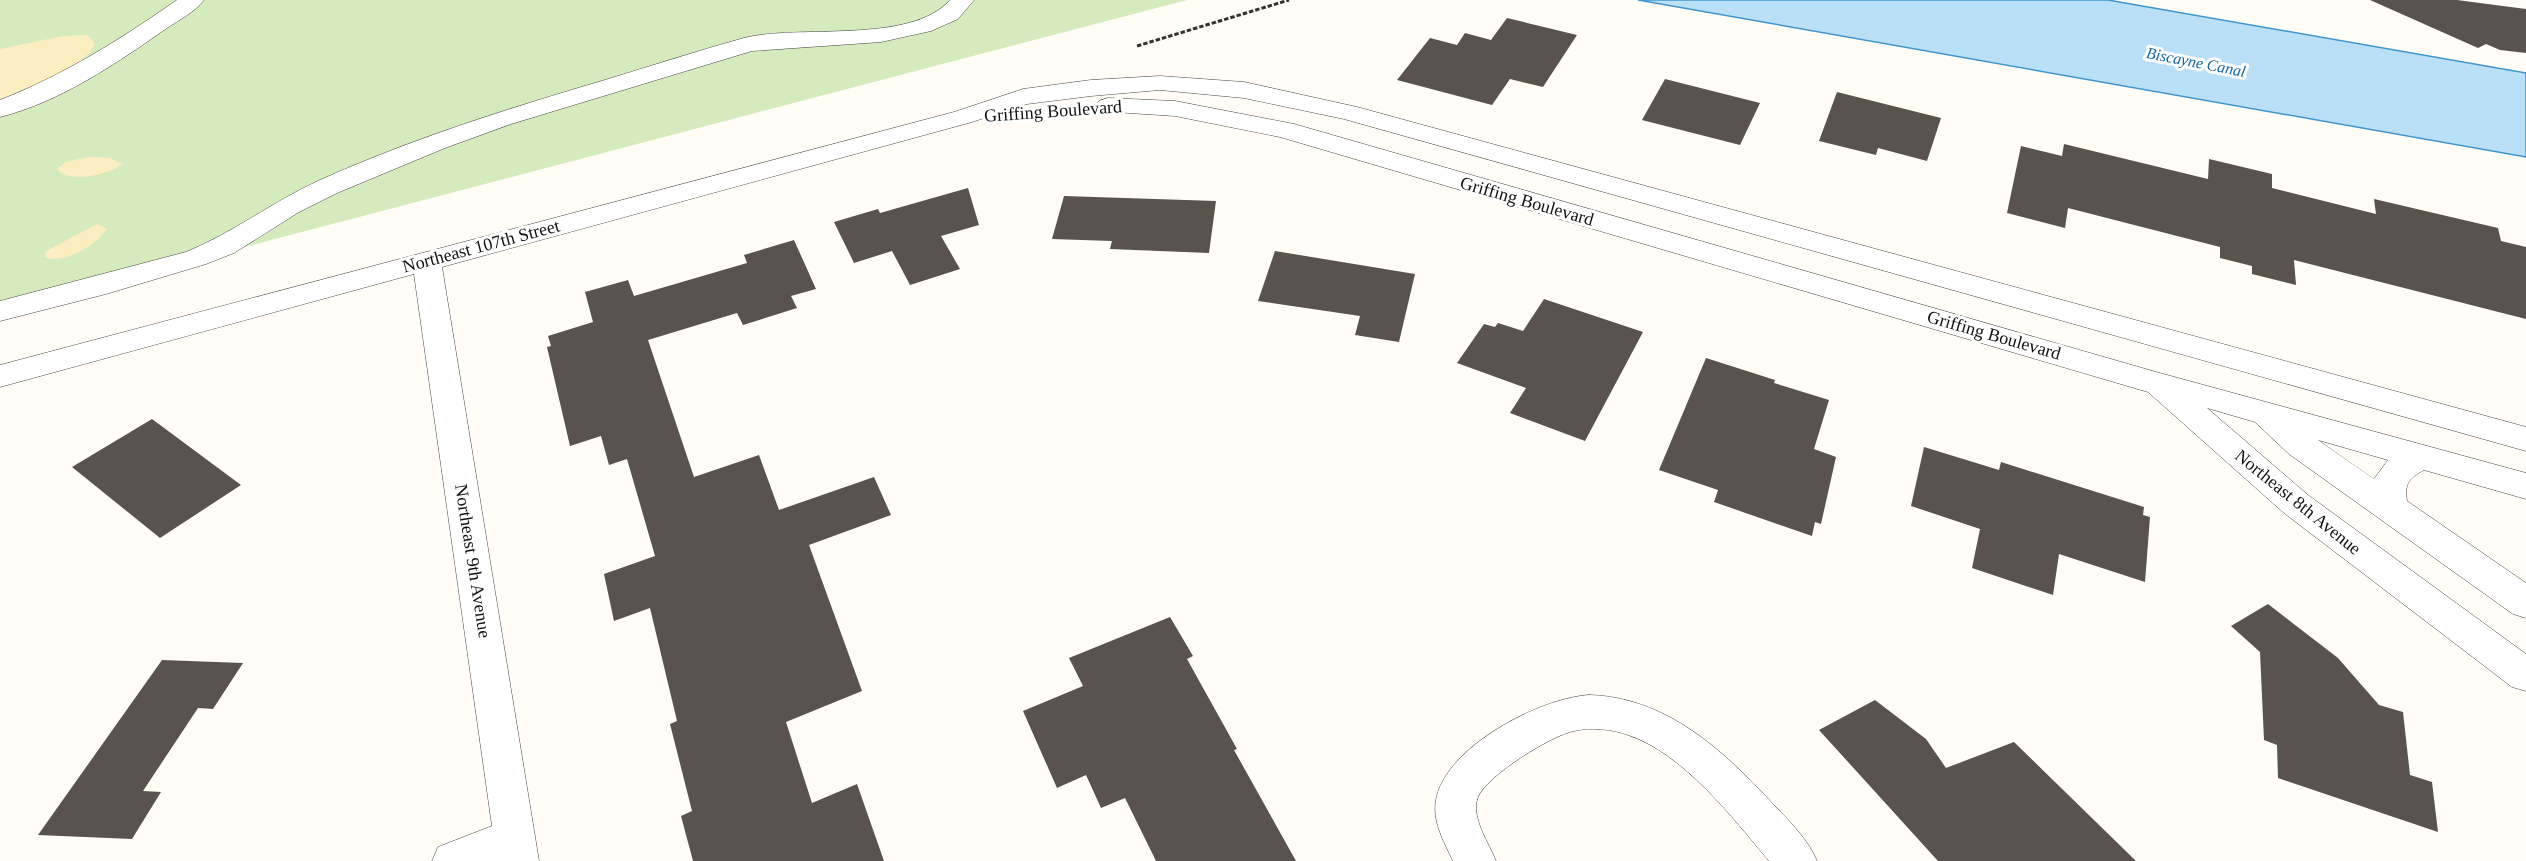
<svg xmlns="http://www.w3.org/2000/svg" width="2526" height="861" font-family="Georgia,serif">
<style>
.green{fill:#d5ebbd}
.sand{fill:#fbeec1}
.water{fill:#b9e0f7;stroke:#3f96cf;stroke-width:1.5}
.building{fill:#5a524d}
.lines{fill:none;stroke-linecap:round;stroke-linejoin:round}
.minor-casing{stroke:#444;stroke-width:1}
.path{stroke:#333;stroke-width:3;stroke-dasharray:4.5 2;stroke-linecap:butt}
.minor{fill:#fff;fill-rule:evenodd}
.labels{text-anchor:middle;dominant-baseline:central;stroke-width:6;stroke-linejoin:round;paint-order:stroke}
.far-water-label{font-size:16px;font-style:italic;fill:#1768a6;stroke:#fff}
.street-label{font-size:18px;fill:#111;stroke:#fff}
</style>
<rect width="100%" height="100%" fill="#fffdf5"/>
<path class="green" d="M 0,0 L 1187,0 L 0,311 Z"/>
<path class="sand" d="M 88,35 L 95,44 C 90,64 20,93 0,100 L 0,49 L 63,36 Z
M 89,157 L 110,158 L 122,164 C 110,175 68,184 57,169 L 66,162 Z
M 97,224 L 107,229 C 97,245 64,265 45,257 L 46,251 Z"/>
<path class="water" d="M 1638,0 L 2108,0 L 2526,73 L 2526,157 Z"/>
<path class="building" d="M 2370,0 L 2457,0 L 2526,9 L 2526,53 L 2500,50 L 2486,44 L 2478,48 Z
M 1507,18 L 1577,35 L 1543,87 L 1510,79 L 1492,105 L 1397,80 L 1430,38 L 1457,45 L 1465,33 L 1491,40 Z
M 1665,79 L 1760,103 L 1740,145 L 1642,120 Z
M 1837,92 L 1941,118 L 1927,161 L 1878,148 L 1876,155 L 1819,141 Z
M 2064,144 L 2208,179 L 2209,159 L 2272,174 L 2272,188 L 2376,214 L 2374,199 L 2498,228 L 2501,241 L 2526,247 L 2526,319 L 2294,260 L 2296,285 L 2252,274 L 2252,266 L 2220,258 L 2220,247 L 2068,208 L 2065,228 L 2007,213 L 2021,146 L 2062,156 Z
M 968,188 L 979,225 L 941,236 L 960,269 L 910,285 L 892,251 L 854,263 L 834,222 L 878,209 L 880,213 Z
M 1064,196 L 1216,201 L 1209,253 L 1110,249 L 1112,241 L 1052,239 Z
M 794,240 L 816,289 L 791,296 L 797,308 L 743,325 L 737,313 L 648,340 L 694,477 L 759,455 L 779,510 L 874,477 L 891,515 L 809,545 L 862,691 L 786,722 L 812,803 L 857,784 L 884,861 L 693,861 L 681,816 L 692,811 L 670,724 L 677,721 L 650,608 L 614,621 L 604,574 L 655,556 L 627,459 L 609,465 L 601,436 L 570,446 L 547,347 L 551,346 L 548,336 L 593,322 L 585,292 L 628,280 L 634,296 L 747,263 L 744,255 Z
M 1275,251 L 1415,274 L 1399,342 L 1355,335 L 1360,316 L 1258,301 Z
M 1544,299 L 1643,332 L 1585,441 L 1510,413 L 1526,388 L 1457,363 L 1484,324 L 1495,327 L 1498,323 L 1523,331 Z
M 1706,358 L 1775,380 L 1774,383 L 1829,400 L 1814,449 L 1836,457 L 1821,524 L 1815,522 L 1812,536 L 1714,502 L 1718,490 L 1659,470 Z
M 152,419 L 241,485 L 160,538 L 72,467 Z
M 1924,447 L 1999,470 L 2001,462 L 2144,507 L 2143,515 L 2150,517 L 2145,582 L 2059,554 L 2053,595 L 1972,568 L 1980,529 L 1911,506 Z
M 2268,604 L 2338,658 L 2379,705 L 2403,712 L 2410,775 L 2432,782 L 2438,832 L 2278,778 L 2277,745 L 2264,740 L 2260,652 L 2231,626 Z
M 1170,617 L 1193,656 L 1187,659 L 1237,749 L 1234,750 L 1296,861 L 1156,861 L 1125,798 L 1101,808 L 1086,775 L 1057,788 L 1023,711 L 1083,686 L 1069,658 Z
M 162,660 L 243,663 L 213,709 L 198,708 L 143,791 L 161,792 L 132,839 L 38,835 Z
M 1875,700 L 1926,739 L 1946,768 L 2014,742 L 2136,861 L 1938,861 L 1819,730 Z"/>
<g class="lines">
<g class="minor-casing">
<path id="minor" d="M 177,0 L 204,0 C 195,12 179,20 167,28 C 117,63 60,102 0,117 L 0,100 C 64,75 121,39 177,0 Z
M 950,0 L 974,0 L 958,19 L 931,31 L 881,42 L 752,51 L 511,124 L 445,148 L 337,193 L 299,212 L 234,253 L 206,264 L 106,294 L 0,321 L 0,301 L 186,252 C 233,233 272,202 318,181 C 411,139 507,109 605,80 C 651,66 697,51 744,38 C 798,24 911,45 950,0 Z
M 1160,76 L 1244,82 L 1357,107 L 2526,427 L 2526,451 L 1344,119 L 1244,98 L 1160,90 L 1091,96 L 1027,104 L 972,122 L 442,267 L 539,861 L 432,861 L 438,847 L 492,826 L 414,274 L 0,387 L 0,365 L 954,112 L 1023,89 L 1091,80 Z
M 1108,98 L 1175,101 L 1294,124 L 2156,372 L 2526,473 L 2526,499 L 2424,470 C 2409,478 2404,484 2407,501 L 2526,583 L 2526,618 L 2513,614 L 2289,454 L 2255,422 L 2207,408 L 2308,495 L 2526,654 L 2526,691 L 2512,687 L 2284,513 L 2148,392 L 1280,137 L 1175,116 L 1099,111 L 1095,106 L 1099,101 ZM 2318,440 L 2388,460 L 2374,479 Z
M 1589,695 C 1666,697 1723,750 1773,804 C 1789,821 1808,839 1817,861 L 1769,861 C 1733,818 1683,753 1628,735 C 1612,729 1591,727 1574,731 C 1552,735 1486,776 1478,797 C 1470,817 1489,843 1496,861 L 1453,861 C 1444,842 1432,821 1436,800 C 1445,747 1540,698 1589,695 Z"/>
</g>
<path class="path" d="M 1137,46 L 1289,0"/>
<use href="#minor" class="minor"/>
</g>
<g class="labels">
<g class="far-water-label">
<text transform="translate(2196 62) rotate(11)">Biscayne Canal</text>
</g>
<g class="street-label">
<text transform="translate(1053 111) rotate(-4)">Griffing Boulevard</text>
<text transform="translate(1527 201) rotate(16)">Griffing Boulevard</text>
<text transform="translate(481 246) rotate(-15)">Northeast 107th Street</text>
<text transform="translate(1994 335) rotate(16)">Griffing Boulevard</text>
<text transform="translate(2298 502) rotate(39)">Northeast 8th Avenue</text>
<text transform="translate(473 561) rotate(81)">Northeast 9th Avenue</text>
</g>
</g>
</svg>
